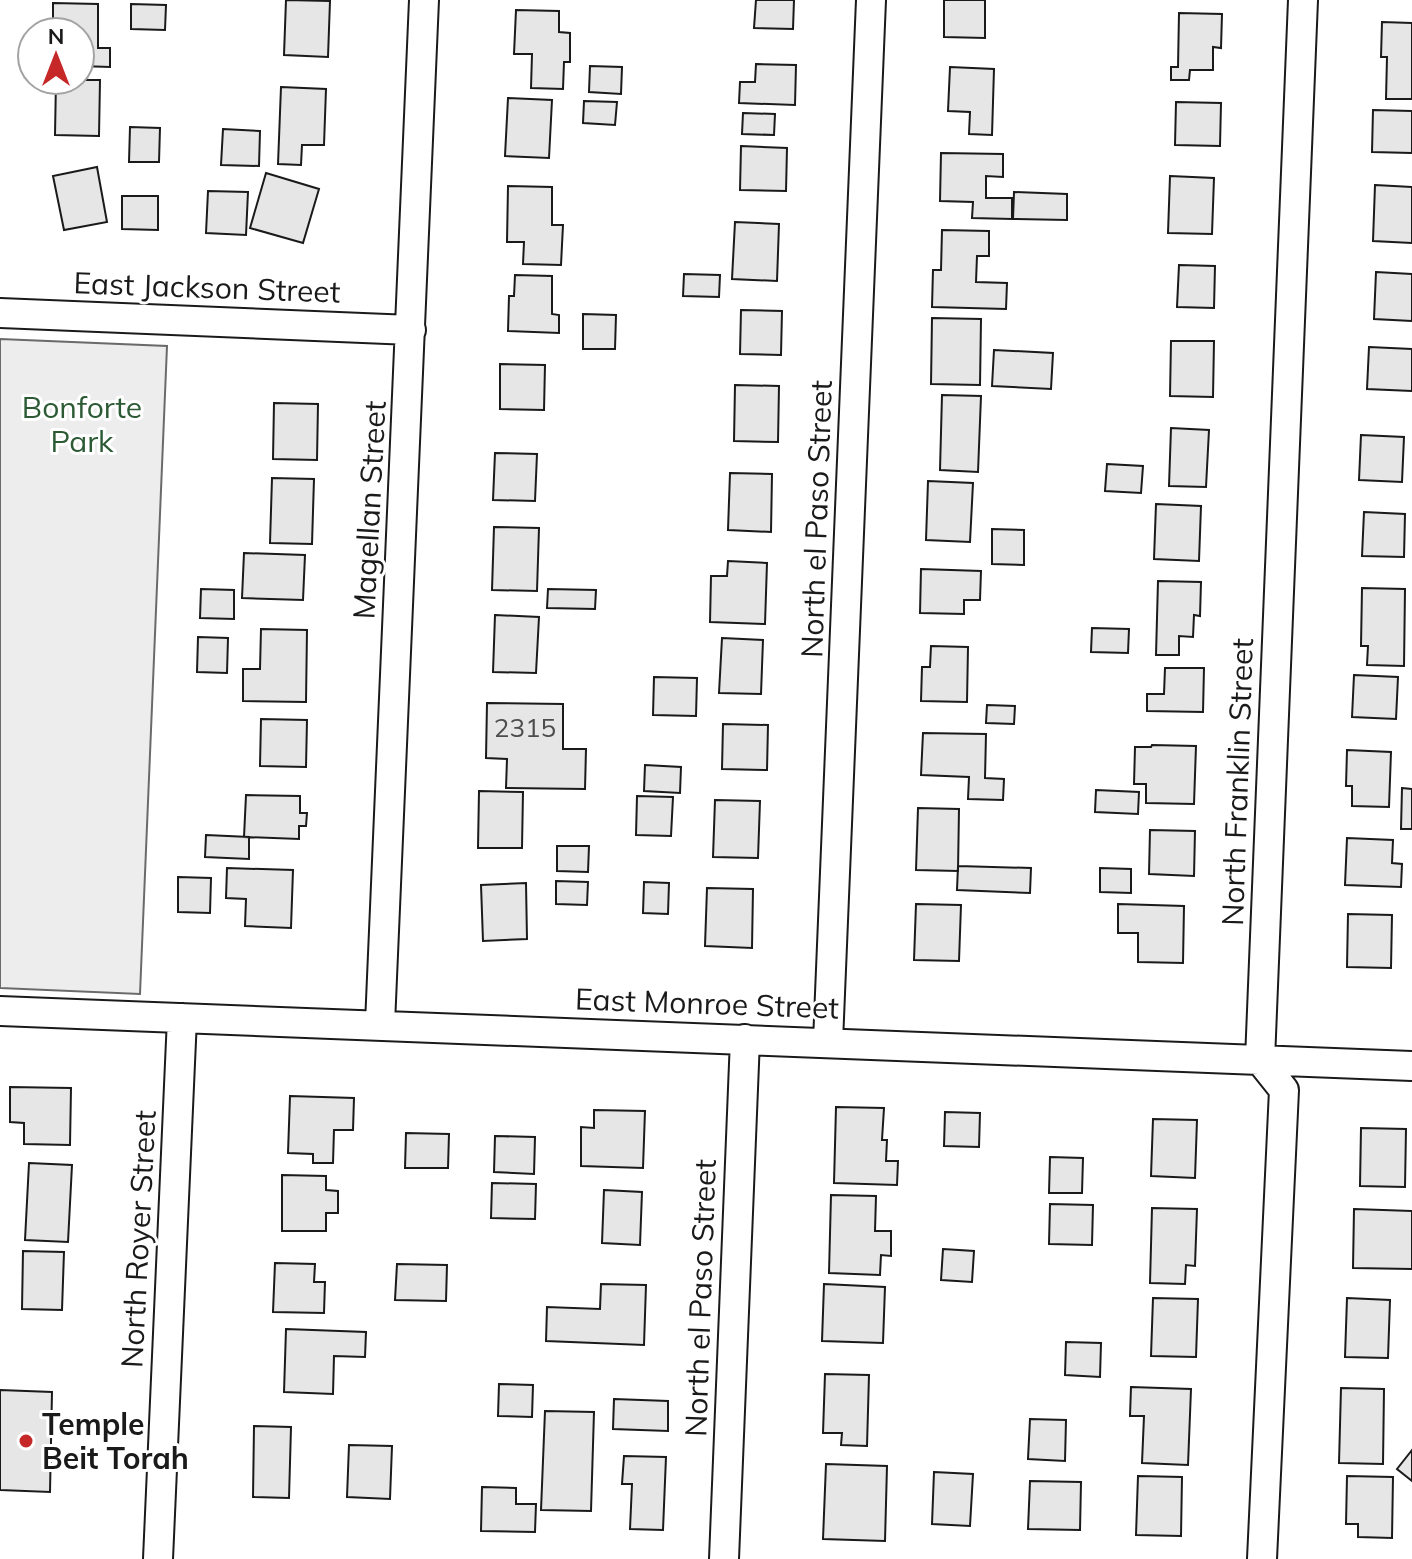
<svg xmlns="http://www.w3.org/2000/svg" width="1412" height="1559" font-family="Mulish,sans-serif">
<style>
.built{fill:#ededed;stroke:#6a6a6a;stroke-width:2}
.building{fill:#e6e6e6;stroke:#1a1a1a;stroke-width:2}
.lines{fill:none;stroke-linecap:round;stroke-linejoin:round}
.minor-casing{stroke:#1a1a1a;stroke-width:32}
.minor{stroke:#fff;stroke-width:28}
.poi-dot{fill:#c62828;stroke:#fff;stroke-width:3}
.labels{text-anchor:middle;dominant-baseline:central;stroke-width:6;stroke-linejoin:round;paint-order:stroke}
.number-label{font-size:26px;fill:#4d4d4d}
.street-label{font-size:30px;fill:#1a1a1a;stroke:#fff}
.park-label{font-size:30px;fill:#2b5a34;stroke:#fff}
.poi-label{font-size:30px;font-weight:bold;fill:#1a1a1a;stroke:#fff;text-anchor:start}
</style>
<rect width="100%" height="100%" fill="#fff"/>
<path class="built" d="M 0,339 L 167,346 L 140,994 L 0,988 Z"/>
<path class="building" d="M 286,0 L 330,1 L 328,57 L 284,55 Z
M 756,0 L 794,0 L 793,29 L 754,28 Z
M 944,0 L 985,0 L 985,38 L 944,37 Z
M 53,3 L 98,4 L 98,48 L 110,48 L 110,67 L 80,66 L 80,32 L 53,32 Z
M 131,4 L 166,5 L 165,30 L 131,29 Z
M 516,10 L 559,11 L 559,32 L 570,33 L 570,62 L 564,62 L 563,89 L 531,88 L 532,54 L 514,54 Z
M 1179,13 L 1222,14 L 1221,48 L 1213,47 L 1213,70 L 1190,70 L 1189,80 L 1171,80 L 1171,67 L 1178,67 Z
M 1382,22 L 1412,23 L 1412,99 L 1386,99 L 1387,57 L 1381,57 Z
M 756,64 L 796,65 L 795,105 L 739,103 L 740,82 L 755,82 Z
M 590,66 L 622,67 L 621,94 L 589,92 Z
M 950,67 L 994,69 L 992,135 L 969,134 L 970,112 L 948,111 Z
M 56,80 L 100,80 L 99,136 L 55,135 Z
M 281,87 L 326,89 L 324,145 L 302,145 L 301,165 L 278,164 Z
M 508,98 L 552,100 L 549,158 L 505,156 Z
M 584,101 L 617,102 L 615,125 L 583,123 Z
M 1176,102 L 1221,103 L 1220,146 L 1175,145 Z
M 1373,110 L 1412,111 L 1412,153 L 1372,152 Z
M 743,113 L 775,114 L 774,135 L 742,134 Z
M 130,127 L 160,128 L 159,162 L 129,162 Z
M 223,129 L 260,131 L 259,166 L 221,165 Z
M 741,146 L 787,148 L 786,191 L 740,190 Z
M 941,153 L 1003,154 L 1003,177 L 986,176 L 986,198 L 1012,198 L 1012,219 L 972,218 L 973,202 L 940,201 Z
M 97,167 L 107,222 L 64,230 L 53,176 Z
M 266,173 L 319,189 L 303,243 L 250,228 Z
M 1170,176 L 1214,178 L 1212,234 L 1168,233 Z
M 1375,185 L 1412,187 L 1412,243 L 1373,241 Z
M 508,186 L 552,187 L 552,225 L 563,225 L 561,265 L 523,264 L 524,242 L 507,242 Z
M 208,191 L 248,192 L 246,235 L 206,233 Z
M 1014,192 L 1067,194 L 1067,220 L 1013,219 Z
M 122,196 L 158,196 L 158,230 L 122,229 Z
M 735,222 L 779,224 L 777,281 L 732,279 Z
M 942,230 L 989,231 L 989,256 L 977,256 L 976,282 L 1007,283 L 1006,309 L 932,307 L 933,270 L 941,270 Z
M 1179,265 L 1215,266 L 1214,308 L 1177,307 Z
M 1376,272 L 1412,274 L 1412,321 L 1374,319 Z
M 684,274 L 720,275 L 719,297 L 683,296 Z
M 515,275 L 552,276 L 552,314 L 559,315 L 559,333 L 508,331 L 509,296 L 514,296 Z
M 741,310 L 782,311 L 781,355 L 740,354 Z
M 583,314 L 616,315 L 615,349 L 583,349 Z
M 932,318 L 981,319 L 980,385 L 931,384 Z
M 1171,341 L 1214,341 L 1213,397 L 1170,396 Z
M 1369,347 L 1412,349 L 1412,391 L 1367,389 Z
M 994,350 L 1053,353 L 1051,389 L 992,386 Z
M 500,364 L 545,365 L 544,410 L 500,409 Z
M 735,385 L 779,386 L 778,442 L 734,441 Z
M 942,395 L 981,396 L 978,472 L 940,470 Z
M 274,403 L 318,404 L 317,460 L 273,459 Z
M 1171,428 L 1209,430 L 1206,487 L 1169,486 Z
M 1361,435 L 1404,437 L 1402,482 L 1359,480 Z
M 495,453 L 537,454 L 535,501 L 493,500 Z
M 1107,464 L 1143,466 L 1141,493 L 1105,491 Z
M 730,473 L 772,474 L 771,532 L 728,530 Z
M 272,478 L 314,479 L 312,544 L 270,543 Z
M 928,481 L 973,483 L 970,542 L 926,540 Z
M 1156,504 L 1201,506 L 1199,561 L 1154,559 Z
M 1364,512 L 1405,514 L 1404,557 L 1362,556 Z
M 494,527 L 539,528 L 537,591 L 492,590 Z
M 992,529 L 1024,530 L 1024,565 L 992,564 Z
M 244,553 L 305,555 L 303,600 L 242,598 Z
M 728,561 L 767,563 L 765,624 L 710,622 L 711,576 L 727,576 Z
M 921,569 L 981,571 L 980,600 L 964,600 L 964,614 L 920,613 Z
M 1158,581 L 1201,582 L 1200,616 L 1194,615 L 1193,637 L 1179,636 L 1179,655 L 1156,655 Z
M 1362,588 L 1405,589 L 1404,666 L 1367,665 L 1368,646 L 1361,646 Z
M 201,589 L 234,590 L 234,619 L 200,618 Z
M 548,589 L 596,590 L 595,609 L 547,608 Z
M 495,615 L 539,617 L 536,673 L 493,672 Z
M 1092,628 L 1129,629 L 1128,653 L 1091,652 Z
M 261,629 L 307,630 L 306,702 L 243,701 L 243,669 L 260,669 Z
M 198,637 L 228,638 L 227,673 L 197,672 Z
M 722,638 L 763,640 L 761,694 L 719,693 Z
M 931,646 L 968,647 L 967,702 L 921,701 L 922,667 L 930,667 Z
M 1165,668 L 1204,668 L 1203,712 L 1147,711 L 1147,694 L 1164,694 Z
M 1354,675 L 1398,677 L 1396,719 L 1352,717 Z
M 654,677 L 697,678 L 696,716 L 653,715 Z
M 487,703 L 563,704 L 563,749 L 586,749 L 585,789 L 506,788 L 507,759 L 486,758 Z
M 987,705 L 1015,706 L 1014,724 L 986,723 Z
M 261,719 L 307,720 L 306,767 L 260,766 Z
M 723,724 L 768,725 L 767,770 L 722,769 Z
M 923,733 L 986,734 L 985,778 L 1004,779 L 1003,800 L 968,799 L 969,777 L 921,775 Z
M 1152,745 L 1196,746 L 1194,804 L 1146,803 L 1146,784 L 1134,784 L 1135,747 L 1151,747 Z
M 1347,750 L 1391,752 L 1389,807 L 1352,806 L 1352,786 L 1346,786 Z
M 645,765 L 681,767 L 680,793 L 644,791 Z
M 1402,788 L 1412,789 L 1412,829 L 1401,829 Z
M 1096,790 L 1139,792 L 1138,814 L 1095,812 Z
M 479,791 L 523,792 L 522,848 L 478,848 Z
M 246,795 L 300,796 L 300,813 L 307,813 L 306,826 L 299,826 L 299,839 L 244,837 Z
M 637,796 L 673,797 L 671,836 L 636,835 Z
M 715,800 L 760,801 L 758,858 L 713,857 Z
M 918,808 L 959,809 L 958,871 L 916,870 Z
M 1150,830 L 1195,831 L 1194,876 L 1149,874 Z
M 206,835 L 249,837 L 249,859 L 205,857 Z
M 1347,838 L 1393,840 L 1392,863 L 1402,864 L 1401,887 L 1345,885 Z
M 557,846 L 589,846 L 588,872 L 557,871 Z
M 958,866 L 1031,868 L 1030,893 L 957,890 Z
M 227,868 L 293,870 L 291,928 L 245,926 L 246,899 L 226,898 Z
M 1100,868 L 1131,869 L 1131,893 L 1100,892 Z
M 178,877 L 211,878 L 210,913 L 178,912 Z
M 556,881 L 588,882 L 587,905 L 556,904 Z
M 644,882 L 669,883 L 668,914 L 643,913 Z
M 526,883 L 527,939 L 483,941 L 481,885 Z
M 707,888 L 753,889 L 752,948 L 705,946 Z
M 916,904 L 961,905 L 959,961 L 914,960 Z
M 1118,904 L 1184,906 L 1183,963 L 1138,962 L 1138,933 L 1118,933 Z
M 1348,914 L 1392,915 L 1391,968 L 1347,967 Z
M 10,1087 L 71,1088 L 70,1145 L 24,1144 L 24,1123 L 10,1122 Z
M 290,1096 L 354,1098 L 353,1130 L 334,1130 L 333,1163 L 313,1163 L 313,1154 L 288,1153 Z
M 836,1107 L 884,1108 L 882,1140 L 887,1140 L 886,1161 L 898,1161 L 897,1185 L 834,1183 Z
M 594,1110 L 645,1111 L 643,1168 L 581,1166 L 581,1127 L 594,1128 Z
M 945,1112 L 980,1113 L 979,1147 L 944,1146 Z
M 1153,1119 L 1197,1120 L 1195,1178 L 1151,1176 Z
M 1361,1128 L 1406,1129 L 1405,1187 L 1360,1186 Z
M 406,1133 L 449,1134 L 448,1168 L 405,1168 Z
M 495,1136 L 535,1137 L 534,1174 L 494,1172 Z
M 1050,1157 L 1083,1158 L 1082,1193 L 1049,1193 Z
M 29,1163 L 72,1165 L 68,1242 L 25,1240 Z
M 282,1175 L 326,1176 L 326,1190 L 338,1191 L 338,1213 L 326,1213 L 326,1231 L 282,1231 Z
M 492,1183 L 536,1184 L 535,1219 L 491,1218 Z
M 604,1190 L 642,1192 L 640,1245 L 602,1243 Z
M 831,1195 L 876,1196 L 875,1231 L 891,1231 L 891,1256 L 881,1255 L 880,1275 L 829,1273 Z
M 1050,1204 L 1093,1205 L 1092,1245 L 1049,1244 Z
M 1152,1208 L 1197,1209 L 1195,1266 L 1186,1265 L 1185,1284 L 1150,1283 Z
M 1354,1209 L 1412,1211 L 1412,1269 L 1353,1268 Z
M 943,1249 L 974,1251 L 972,1282 L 941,1280 Z
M 23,1251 L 64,1252 L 62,1310 L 22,1309 Z
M 275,1263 L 315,1264 L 314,1282 L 325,1282 L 324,1313 L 273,1312 Z
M 397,1264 L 447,1265 L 446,1301 L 395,1300 Z
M 601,1284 L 646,1285 L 644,1345 L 546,1341 L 547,1307 L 600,1309 Z
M 824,1284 L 885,1287 L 883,1343 L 822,1341 Z
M 1153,1298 L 1198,1299 L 1196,1357 L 1151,1356 Z
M 1347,1298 L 1390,1300 L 1388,1358 L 1345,1357 Z
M 286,1329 L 366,1332 L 365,1357 L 334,1356 L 333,1394 L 284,1392 Z
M 1066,1342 L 1101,1343 L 1100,1377 L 1065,1375 Z
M 825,1374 L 869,1375 L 867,1446 L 841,1445 L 842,1433 L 823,1433 Z
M 499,1384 L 533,1385 L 532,1417 L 498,1416 Z
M 1131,1387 L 1191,1389 L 1188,1465 L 1142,1463 L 1144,1416 L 1130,1416 Z
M 1341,1388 L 1384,1389 L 1383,1464 L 1339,1463 Z
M 0,1390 L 52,1392 L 50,1492 L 0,1490 Z
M 614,1399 L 668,1401 L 668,1431 L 613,1429 Z
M 545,1411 L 594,1412 L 591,1511 L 541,1510 Z
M 1030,1419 L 1066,1420 L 1065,1461 L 1028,1459 Z
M 254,1426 L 291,1427 L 289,1498 L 253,1497 Z
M 349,1445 L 392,1446 L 390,1499 L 347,1497 Z
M 1412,1450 L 1412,1481 L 1397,1469 Z
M 624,1456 L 666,1457 L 663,1530 L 630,1529 L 632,1484 L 622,1484 Z
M 826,1464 L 887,1466 L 885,1541 L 823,1539 Z
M 934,1472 L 973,1474 L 970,1526 L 932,1524 Z
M 1138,1476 L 1182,1477 L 1181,1536 L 1136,1535 Z
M 1347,1476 L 1393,1477 L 1392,1538 L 1358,1537 L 1358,1524 L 1346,1524 Z
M 1030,1481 L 1081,1482 L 1080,1530 L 1028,1529 Z
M 482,1487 L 516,1488 L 516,1504 L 536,1504 L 535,1532 L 481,1531 Z"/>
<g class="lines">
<g class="minor-casing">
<path id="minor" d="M 0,313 L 411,330
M 0,1011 L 1412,1066
M 380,1024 L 424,0
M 828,1042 L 871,0
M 158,1559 L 182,1018
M 724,1559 L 745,1039
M 1262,1559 L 1284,1090 L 1260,1060 L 1303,0"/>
</g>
<use href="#minor" class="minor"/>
</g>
<circle class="poi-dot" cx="26" cy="1441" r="8"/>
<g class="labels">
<g class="number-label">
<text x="525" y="727">2315</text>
</g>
<g class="street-label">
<text transform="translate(207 287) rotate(2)">East Jackson Street</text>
<text transform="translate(369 510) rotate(-87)">Magellan Street</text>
<text transform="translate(816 519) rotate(-88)">North el Paso Street</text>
<text transform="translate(1237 782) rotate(-88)">North Franklin Street</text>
<text transform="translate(707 1003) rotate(2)">East Monroe Street</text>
<text transform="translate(138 1239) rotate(-87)">North Royer Street</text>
<text transform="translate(700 1298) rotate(-88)">North el Paso Street</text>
</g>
<g class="park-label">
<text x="82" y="407">Bonforte<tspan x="82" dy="34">Park</tspan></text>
</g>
<g class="poi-label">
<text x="42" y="1424">Temple<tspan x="42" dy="34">Beit Torah</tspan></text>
</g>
</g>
<g transform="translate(56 56)"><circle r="38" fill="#ffffff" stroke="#a3a3a3" stroke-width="2"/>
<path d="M0-6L14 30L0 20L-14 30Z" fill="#c62828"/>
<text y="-12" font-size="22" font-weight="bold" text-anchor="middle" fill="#1a1a1a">N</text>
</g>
</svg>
